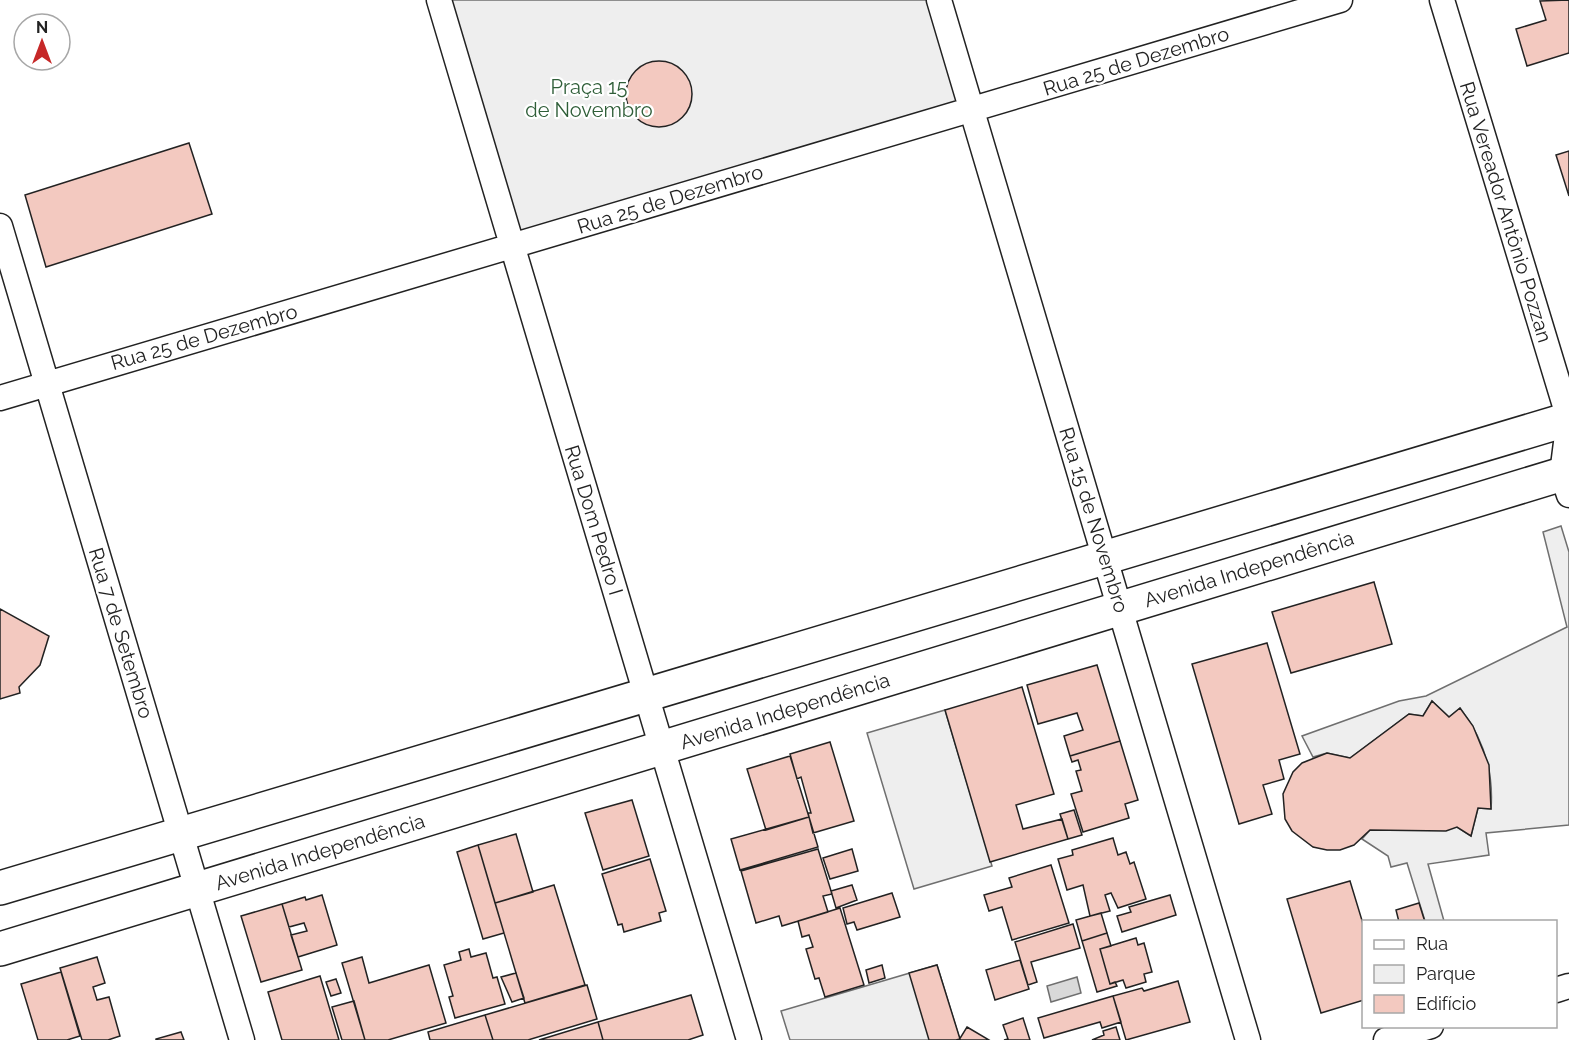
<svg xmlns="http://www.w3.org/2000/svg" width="1569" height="1040" font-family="Raleway,sans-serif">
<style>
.green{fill:#eee;stroke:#6f6f6f;stroke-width:1.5}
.water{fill:#d9d9d9;stroke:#6f6f6f;stroke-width:1.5}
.building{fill:#f3c9c0;stroke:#222;stroke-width:1.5}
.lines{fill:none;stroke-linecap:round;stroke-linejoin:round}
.street-casing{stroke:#222;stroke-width:27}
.primary-casing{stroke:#222;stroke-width:36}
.street{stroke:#fff;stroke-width:24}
.primary{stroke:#fff;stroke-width:33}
.labels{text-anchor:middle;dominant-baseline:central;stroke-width:4.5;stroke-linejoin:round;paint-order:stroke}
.street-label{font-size:20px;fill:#222;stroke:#fff}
.park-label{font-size:20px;fill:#2f5e38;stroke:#fff}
</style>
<rect width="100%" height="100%" fill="#fff"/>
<path class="green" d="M 439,0 L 939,0 L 972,109 L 512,246 Z
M 1561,526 L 1569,552 L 1569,825 L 1486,833 L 1489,855 L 1428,864 L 1444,921 L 1425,921 L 1407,863 L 1391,867 L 1388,856 L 1362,839 L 1370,830 L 1457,827 L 1471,836 L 1478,808 L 1491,809 C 1494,771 1484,739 1460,708 L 1449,717 L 1432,701 L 1423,716 L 1409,714 L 1350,758 L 1327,753 L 1313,757 L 1302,736 L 1399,701 L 1426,696 L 1567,627 L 1543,532 Z
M 945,710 L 992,866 L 914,889 L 867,733 Z
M 937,965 L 960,1040 L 790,1040 L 781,1011 Z"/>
<path class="water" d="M 1077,977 L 1081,993 L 1051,1002 L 1047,986 Z"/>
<path class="building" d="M 1569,0 L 1569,53 L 1527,66 L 1516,29 L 1546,20 L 1540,1 Z
M626 94a33 33 0 1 1 66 0a33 33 0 1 1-66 0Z
M 189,143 L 212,214 L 46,267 L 25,195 Z
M 1569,151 L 1569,196 L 1556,155 Z
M 1374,582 L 1392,644 L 1291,673 L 1272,612 Z
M 0,609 L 49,636 L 40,665 L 19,687 L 20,693 L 0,699 Z
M 1267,643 L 1300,754 L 1279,760 L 1284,779 L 1263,785 L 1272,814 L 1239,824 L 1192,664 Z
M 1097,665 L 1120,741 L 1070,756 L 1064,736 L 1083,730 L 1077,713 L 1038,724 L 1027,685 Z
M 1022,687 L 1054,794 L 1016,805 L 1023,829 L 1062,819 L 1068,839 L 990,862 L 945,710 Z
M 1432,701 L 1449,717 L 1460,708 L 1473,726 L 1489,765 L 1491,809 L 1478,808 L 1471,836 L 1457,827 L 1446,831 L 1370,830 L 1354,845 L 1340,850 L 1327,850 L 1313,847 L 1292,831 L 1285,819 L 1283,794 L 1293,772 L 1302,763 L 1327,753 L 1350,758 L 1409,714 L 1423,716 Z
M 1120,741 L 1138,800 L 1125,804 L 1129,818 L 1083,832 L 1071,794 L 1082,791 L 1076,771 L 1081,770 L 1078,760 L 1072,762 L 1070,756 Z
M 830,742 L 854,821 L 813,833 L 808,813 L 811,813 L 801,777 L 797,779 L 790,754 Z
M 790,756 L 809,817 L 766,830 L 747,769 Z
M 632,800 L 649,856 L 603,870 L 585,813 Z
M 1074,810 L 1082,835 L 1068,839 L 1060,814 Z
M 809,817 L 818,847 L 740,870 L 731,839 Z
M 516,834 L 533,892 L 495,903 L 478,845 Z
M 1113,838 L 1118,855 L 1126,852 L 1130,864 L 1134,862 L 1146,899 L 1118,908 L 1111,893 L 1105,895 L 1110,911 L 1090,916 L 1083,885 L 1067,890 L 1058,859 L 1073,855 L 1072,850 Z
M 478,845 L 504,933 L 483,939 L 457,852 Z
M 818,849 L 832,894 L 823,896 L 828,912 L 782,926 L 779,916 L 756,923 L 741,871 Z
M 852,849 L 858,871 L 830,879 L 823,858 Z
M 650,859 L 666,911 L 659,913 L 661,921 L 624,932 L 622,924 L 618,925 L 602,874 Z
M 1051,865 L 1069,923 L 1012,940 L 1002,907 L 989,911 L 984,895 L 1012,887 L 1009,878 Z
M 1350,881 L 1364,927 L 1364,1000 L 1321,1013 L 1287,899 Z
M 554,885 L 585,985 L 525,1003 L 495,903 Z
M 852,885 L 857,900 L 836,908 L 831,891 Z
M 892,893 L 900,917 L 857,930 L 854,922 L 847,924 L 843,908 Z
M 322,895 L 337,945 L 298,957 L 291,935 L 307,931 L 304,923 L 289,927 L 282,904 L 305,897 L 306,900 Z
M 1170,895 L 1176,915 L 1122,932 L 1117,916 L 1131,912 L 1129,907 Z
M 1419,903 L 1425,922 L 1399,922 L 1396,910 Z
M 282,904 L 302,970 L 261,982 L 241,916 Z
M 840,908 L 864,985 L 825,997 L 819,978 L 815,979 L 806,949 L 813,947 L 809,935 L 802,937 L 798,921 Z
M 1101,913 L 1107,933 L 1082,941 L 1076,920 Z
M 1073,924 L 1080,948 L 1031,962 L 1037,982 L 1028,985 L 1015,942 Z
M 1107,933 L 1111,946 L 1100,949 L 1110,984 L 1115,982 L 1117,986 L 1097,992 L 1082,941 Z
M 1136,938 L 1138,945 L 1144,943 L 1152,972 L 1144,974 L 1146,982 L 1126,988 L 1123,980 L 1110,984 L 1100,949 Z
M 469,949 L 471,957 L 486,953 L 493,978 L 497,977 L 505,1004 L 455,1018 L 449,997 L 453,996 L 444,965 L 461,960 L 459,952 Z
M 97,957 L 105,983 L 93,987 L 97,1000 L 109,997 L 120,1036 L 108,1040 L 82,1040 L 60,968 Z
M 362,957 L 369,983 L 429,965 L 446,1023 L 388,1040 L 365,1040 L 342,963 Z
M 1020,960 L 1029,989 L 995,1000 L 986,970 Z
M 882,965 L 885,978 L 869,983 L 866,970 Z
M 937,965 L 960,1039 L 956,1040 L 929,1040 L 909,973 Z
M 61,972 L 80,1036 L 67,1040 L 38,1040 L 21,984 Z
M 516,973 L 524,998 L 512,1002 L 501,977 Z
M 320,976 L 339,1040 L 282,1040 L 268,992 Z
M 336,979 L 341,993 L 331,996 L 326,982 Z
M 1178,981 L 1190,1022 L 1126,1040 L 1113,996 L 1142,988 L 1144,991 Z
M 587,985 L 597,1019 L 528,1040 L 493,1040 L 485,1015 Z
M 691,995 L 703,1035 L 688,1040 L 603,1040 L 598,1022 Z
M 1113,996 L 1121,1022 L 1102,1028 L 1100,1022 L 1044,1038 L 1038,1018 Z
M 354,1001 L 365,1040 L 342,1040 L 332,1007 Z
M 485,1015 L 493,1040 L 430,1040 L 428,1032 Z
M 1023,1018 L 1030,1040 L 1004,1040 L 1008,1039 L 1003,1025 Z
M 598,1022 L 603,1040 L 539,1040 Z
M 967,1027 L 989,1040 L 959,1040 Z
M 1116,1027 L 1120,1040 L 1092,1040 L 1104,1035 L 1103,1031 Z
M 181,1032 L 184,1040 L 156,1040 L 156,1039 Z"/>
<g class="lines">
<g class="street-casing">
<path id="street" d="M 439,0 L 749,1040
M 939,0 L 1248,1040
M 1442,0 L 1569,419 L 1562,474 L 1569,495
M 0,226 L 242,1040
M 0,398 L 1340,0
M 1556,990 L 1569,986
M 1386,1040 L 1431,1026"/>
</g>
<g class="primary-casing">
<path id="primary" d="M 0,888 L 1569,419
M 0,949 L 1569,472"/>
</g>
<use href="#street" class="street"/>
<use href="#primary" class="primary"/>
</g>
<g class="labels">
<g class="street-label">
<text transform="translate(1136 61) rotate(-17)">Rua 25 de Dezembro</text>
<text transform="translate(670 199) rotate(-17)">Rua 25 de Dezembro</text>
<text transform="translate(1506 212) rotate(73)">Rua Vereador Antônio Pozzan</text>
<text transform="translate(204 337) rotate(-16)">Rua 25 de Dezembro</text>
<text transform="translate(594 520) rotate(73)">Rua Dom Pedro I</text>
<text transform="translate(1094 520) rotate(73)">Rua 15 de Novembro</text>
<text transform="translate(1249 569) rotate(-17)">Avenida Independência</text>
<text transform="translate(121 633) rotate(73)">Rua 7 de Setembro</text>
<text transform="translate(785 711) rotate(-17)">Avenida Independência</text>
<text transform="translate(320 852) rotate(-17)">Avenida Independência</text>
</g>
<g class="park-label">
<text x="589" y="87">Praça 15<tspan x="589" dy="23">de Novembro</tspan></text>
</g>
</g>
<rect x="1362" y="920" width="195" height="108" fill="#ffffff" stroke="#a7a7a7" stroke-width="1.5"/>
<rect x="1374" y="940" width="30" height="9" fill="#ffffff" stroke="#a7a7a7" stroke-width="1.5"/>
<text x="1416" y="950" font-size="18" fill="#222222">Rua</text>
<rect x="1374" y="965" width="30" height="18" fill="#eeeeee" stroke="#a7a7a7" stroke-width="1.5"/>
<text x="1416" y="980" font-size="18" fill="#222222">Parque</text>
<rect x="1374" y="995" width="30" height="18" fill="#f3c9c0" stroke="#a7a7a7" stroke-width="1.5"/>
<text x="1416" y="1010" font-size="18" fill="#222222">Edifício</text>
<g transform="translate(42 42)"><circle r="28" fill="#ffffff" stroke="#a7a7a7" stroke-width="1.5"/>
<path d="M0-4.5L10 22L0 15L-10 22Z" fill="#c62828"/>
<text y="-9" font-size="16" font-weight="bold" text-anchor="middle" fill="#222222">N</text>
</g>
</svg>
